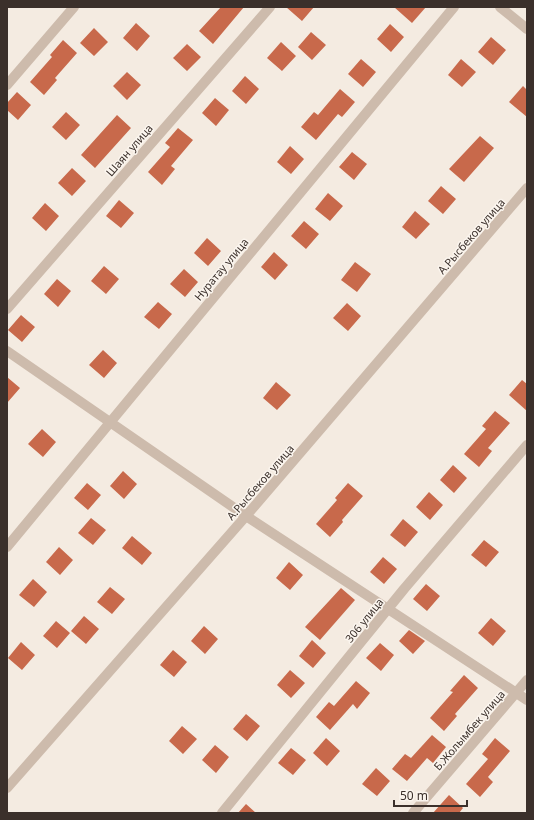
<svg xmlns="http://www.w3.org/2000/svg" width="534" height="820" font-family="'Noto Sans',sans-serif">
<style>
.building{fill:#c8694b}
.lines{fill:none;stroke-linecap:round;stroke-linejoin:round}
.street{stroke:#cdbbac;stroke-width:10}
.labels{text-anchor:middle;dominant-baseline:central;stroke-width:3;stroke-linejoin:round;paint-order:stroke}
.street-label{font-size:11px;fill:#3b302b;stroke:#fbf5ee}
</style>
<rect width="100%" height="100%" fill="#f4ebe1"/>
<path class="building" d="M 221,7 L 244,7 L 213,44 L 199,31 Z
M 286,7 L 314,7 L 302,21 Z
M 394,7 L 426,7 L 412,23 Z
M 136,23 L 150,36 L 137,51 L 123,38 Z
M 390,24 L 404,37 L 391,52 L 377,39 Z
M 94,28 L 108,42 L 94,56 L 80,43 Z
M 311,32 L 326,45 L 312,60 L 298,47 Z
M 491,37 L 506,50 L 493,65 L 478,52 Z
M 63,40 L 77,53 L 55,78 L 57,80 L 44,95 L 30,82 L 52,57 L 50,55 Z
M 281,42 L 296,56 L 282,71 L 267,58 Z
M 187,44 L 201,57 L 187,71 L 173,58 Z
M 361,59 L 376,72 L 363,87 L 348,74 Z
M 461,59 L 476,72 L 462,87 L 448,75 Z
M 127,72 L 141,85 L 127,100 L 113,86 Z
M 245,76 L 259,89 L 246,104 L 232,91 Z
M 523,86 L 527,90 L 527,117 L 509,102 Z
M 340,89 L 355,102 L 342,117 L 338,114 L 316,140 L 301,127 L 314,112 L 318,115 Z
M 17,92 L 31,105 L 18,120 L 7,110 L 7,103 Z
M 215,98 L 229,110 L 216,126 L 202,113 Z
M 66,112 L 80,125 L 66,140 L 52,127 Z
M 117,115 L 131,128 L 95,168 L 81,155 Z
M 178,128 L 193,140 L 171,166 L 175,169 L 162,185 L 148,172 L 170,147 L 165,143 Z
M 480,136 L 494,148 L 464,182 L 449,169 Z
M 290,146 L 304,159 L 291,174 L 277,162 Z
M 352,152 L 367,164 L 354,180 L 339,167 Z
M 72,168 L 86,181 L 72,196 L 58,183 Z
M 441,186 L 456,199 L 443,214 L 428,201 Z
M 328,193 L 343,206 L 330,221 L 315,209 Z
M 119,200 L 134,213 L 121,228 L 106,216 Z
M 45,203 L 59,216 L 46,231 L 32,218 Z
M 415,211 L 430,224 L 416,239 L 402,227 Z
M 304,221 L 319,234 L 306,249 L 291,236 Z
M 207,238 L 221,251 L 208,266 L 194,253 Z
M 274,252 L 288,265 L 275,280 L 261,267 Z
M 355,262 L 371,274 L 357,292 L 341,280 Z
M 104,266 L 119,279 L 106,294 L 91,281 Z
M 184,269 L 198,282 L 185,297 L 170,284 Z
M 57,279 L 71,291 L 58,307 L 44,294 Z
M 158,302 L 172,314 L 159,329 L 144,317 Z
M 347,303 L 361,316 L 348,331 L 333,318 Z
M 21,315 L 35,327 L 22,342 L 8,330 Z
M 103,350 L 117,363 L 104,378 L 89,365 Z
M 7,377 L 20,388 L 7,403 Z
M 522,380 L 527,384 L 527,411 L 509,395 Z
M 276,382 L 291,395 L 277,410 L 263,398 Z
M 495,411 L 510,423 L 488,448 L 492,451 L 479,467 L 464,454 L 486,429 L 482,426 Z
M 42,429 L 56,442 L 43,457 L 28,444 Z
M 453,465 L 467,478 L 454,493 L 440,480 Z
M 123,471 L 137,484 L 124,499 L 110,486 Z
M 87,483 L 101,495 L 88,510 L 74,498 Z
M 348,483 L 363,496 L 342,520 L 343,522 L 330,537 L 316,524 L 337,500 L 335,498 Z
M 429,492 L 443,505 L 430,520 L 416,507 Z
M 91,518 L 106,530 L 93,545 L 78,533 Z
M 403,519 L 418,532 L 405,547 L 390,535 Z
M 132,536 L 152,553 L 142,565 L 122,548 Z
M 484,540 L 499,552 L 486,567 L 471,555 Z
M 59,547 L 73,560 L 60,575 L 46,562 Z
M 383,557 L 397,569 L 384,584 L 370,572 Z
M 289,562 L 303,575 L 290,590 L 276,578 Z
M 33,579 L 47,592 L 34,607 L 19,595 Z
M 426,584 L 440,596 L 427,611 L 413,599 Z
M 110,587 L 125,599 L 112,614 L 97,602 Z
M 341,588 L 355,600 L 320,640 L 305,627 Z
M 84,616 L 99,629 L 86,644 L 71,631 Z
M 491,618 L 506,631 L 493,646 L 478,633 Z
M 56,621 L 70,633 L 57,648 L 43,636 Z
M 204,626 L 218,639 L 205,654 L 191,641 Z
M 409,630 L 425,641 L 413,654 L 399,641 Z
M 312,640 L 326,653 L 313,668 L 299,656 Z
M 21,642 L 35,655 L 22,670 L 8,658 Z
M 380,643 L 394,655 L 381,671 L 366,658 Z
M 173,650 L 187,662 L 174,677 L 160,665 Z
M 290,670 L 305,683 L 291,698 L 277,685 Z
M 464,675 L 478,688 L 455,714 L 457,716 L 444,731 L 430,718 L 453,692 L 450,691 Z
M 356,681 L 370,693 L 357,709 L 353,704 L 330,730 L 316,717 L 329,702 L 334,706 Z
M 246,714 L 260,726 L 247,741 L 233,729 Z
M 182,726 L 197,739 L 183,754 L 169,741 Z
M 432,735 L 446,747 L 433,763 L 427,758 L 407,781 L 392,769 L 405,754 L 411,758 Z
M 326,738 L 340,751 L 327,766 L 313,753 Z
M 495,738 L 510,751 L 488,777 L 493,782 L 480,797 L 466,784 L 488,759 L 482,754 Z
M 215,745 L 229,757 L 216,773 L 202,760 Z
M 291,748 L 306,760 L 293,775 L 278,763 Z
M 376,768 L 390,781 L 377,796 L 362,784 Z
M 449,795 L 463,808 L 459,813 L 433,813 Z
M 246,804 L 256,813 L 238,813 Z"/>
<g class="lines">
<path class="street" d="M 500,7 L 527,29
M 7,85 L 74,7
M 7,309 L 270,7
M 7,351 L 246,516 L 527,700
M 7,547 L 454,7
M 7,788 L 246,516 L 527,188
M 222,813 L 404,589 L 527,445
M 413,813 L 527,680"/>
</g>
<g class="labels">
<g class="street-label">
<text transform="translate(129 150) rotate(-49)">Шаян улица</text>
<text transform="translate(471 236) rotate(-49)">А.Рысбеков улица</text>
<text transform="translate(221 269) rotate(-50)">Нуратау улица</text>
<text transform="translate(260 482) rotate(-49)">А.Рысбеков улица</text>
<text transform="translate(364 620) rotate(-51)">306 улица</text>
<text transform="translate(469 730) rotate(-49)">Б.Жолымбек улица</text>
</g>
</g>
<rect width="534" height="820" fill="none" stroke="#3b302b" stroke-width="16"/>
<path d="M394 800v6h73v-6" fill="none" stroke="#3b302b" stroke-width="2"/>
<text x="400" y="800" font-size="12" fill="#3b302b" stroke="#fbf5ee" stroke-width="3" paint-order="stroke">50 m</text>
</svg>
